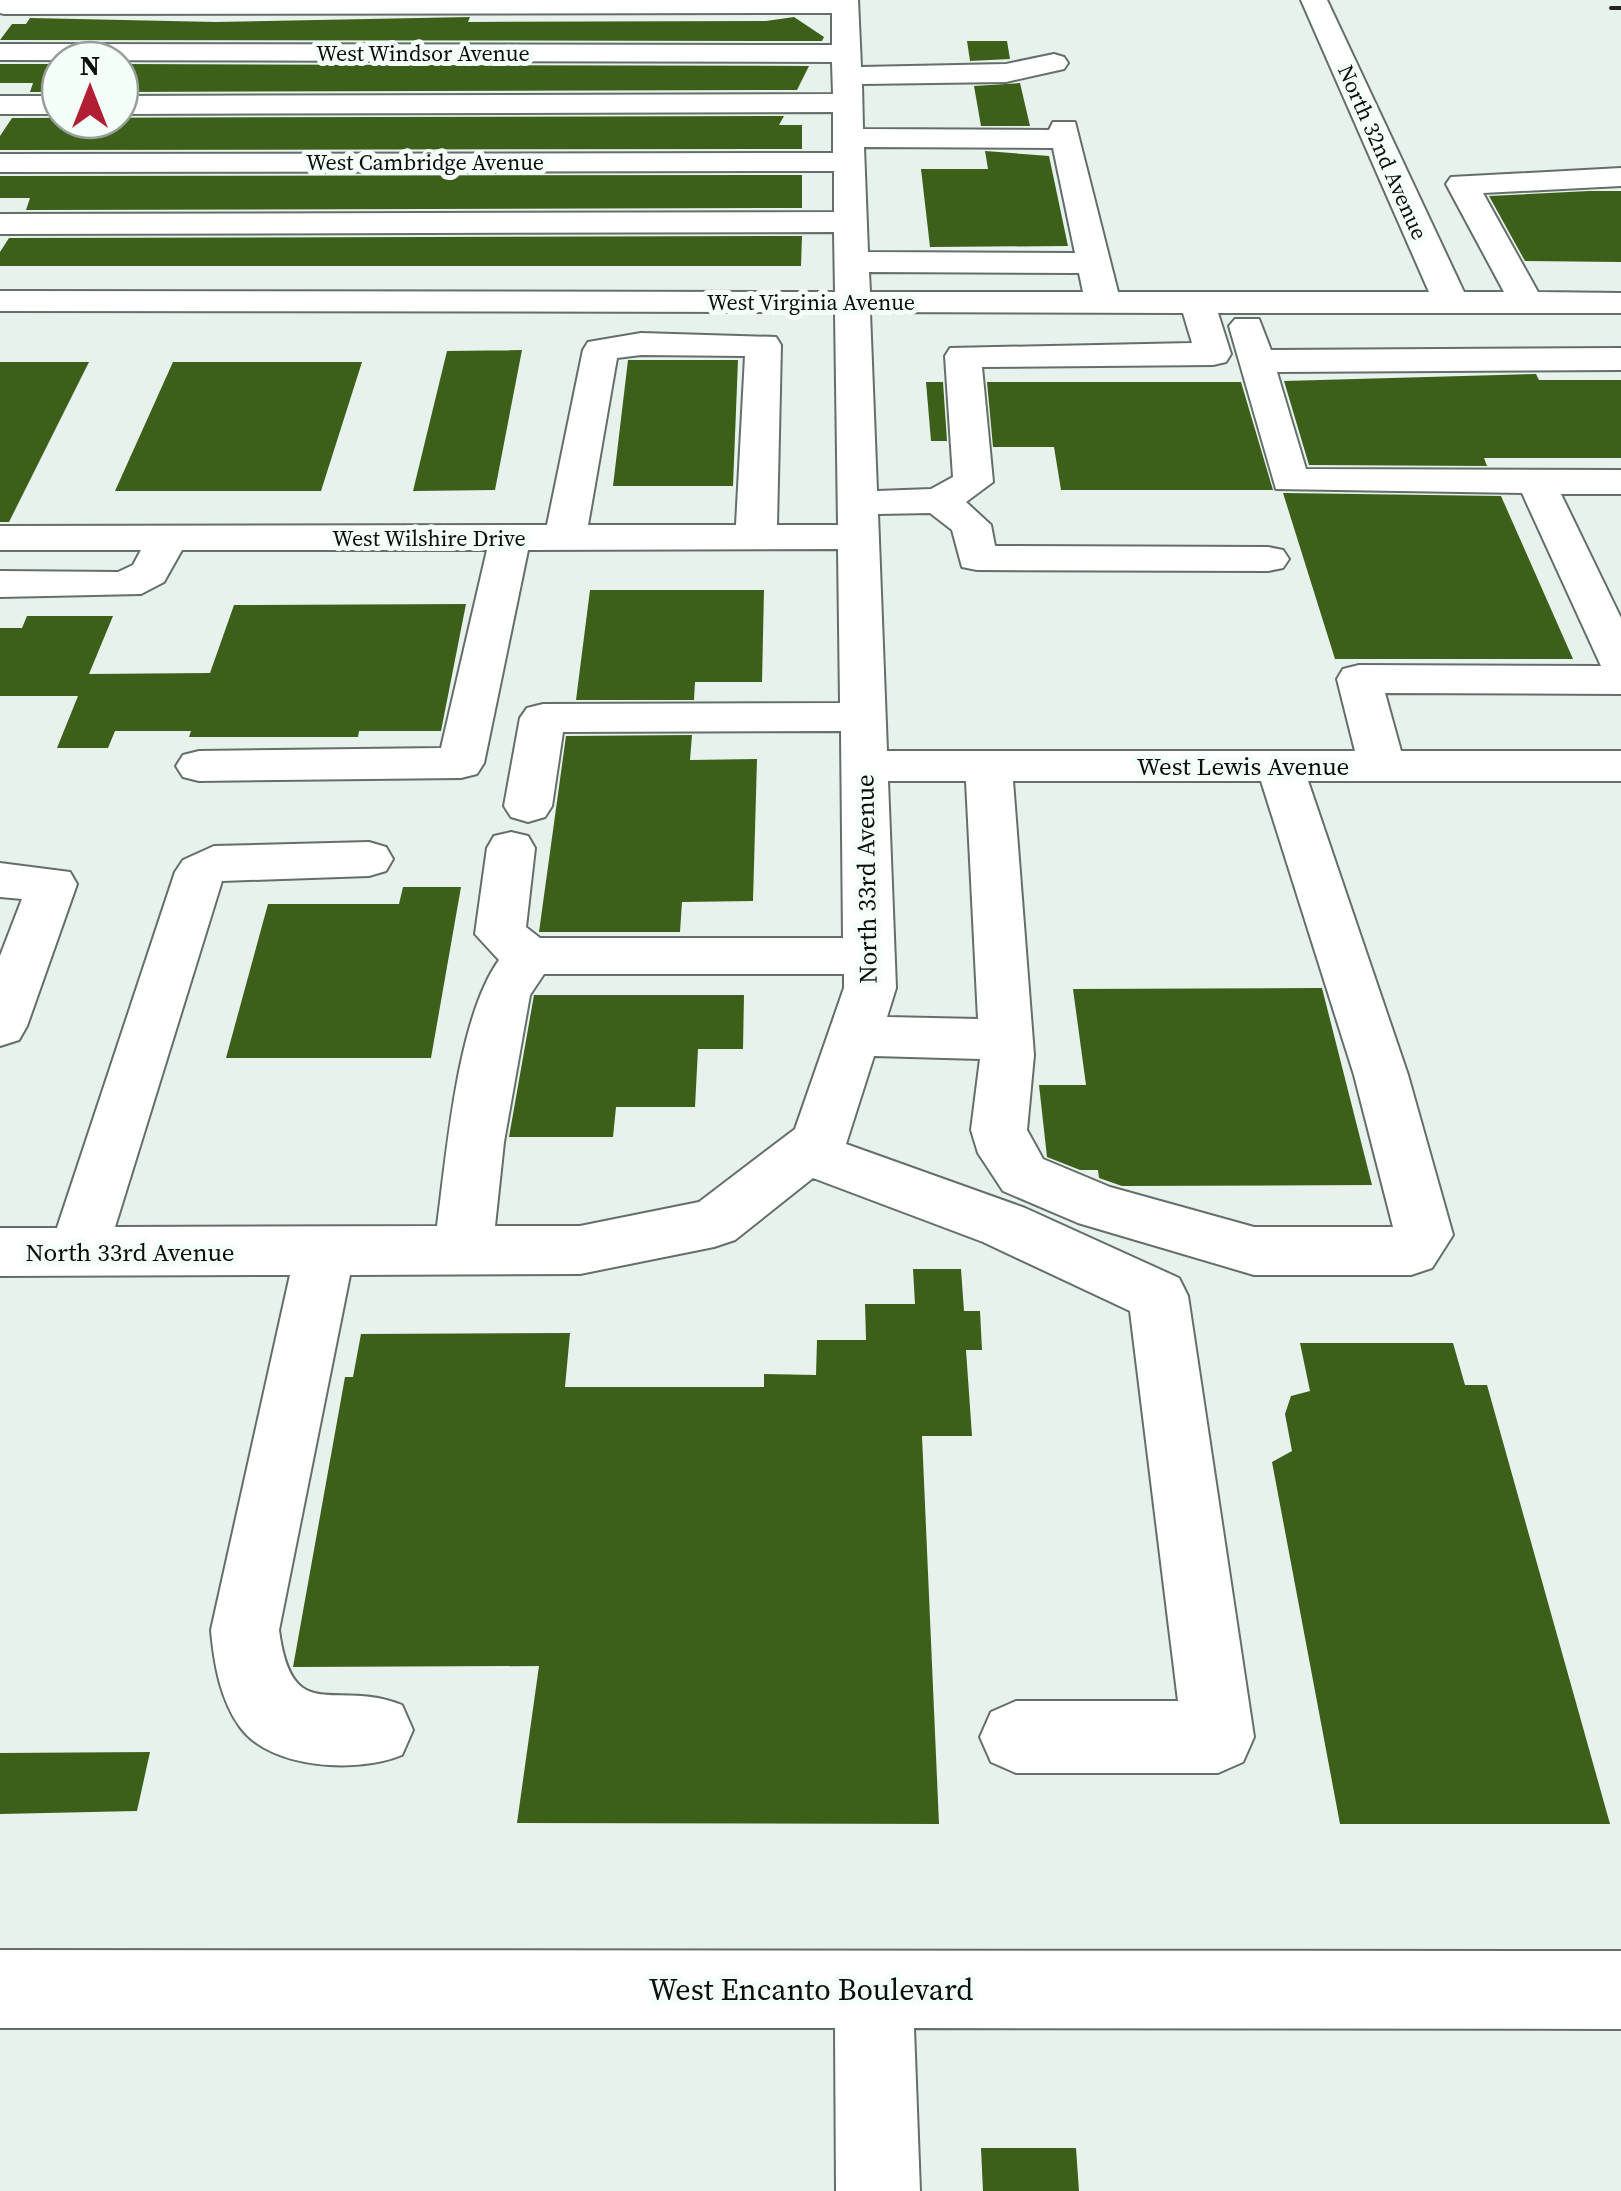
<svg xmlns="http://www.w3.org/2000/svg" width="1621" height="2191" font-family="'Source Serif 4',serif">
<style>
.building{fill:#3c601a}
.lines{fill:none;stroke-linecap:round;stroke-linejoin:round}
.minor-casing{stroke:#646f69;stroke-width:4}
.minor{fill:#fff;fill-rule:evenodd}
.rail{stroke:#202523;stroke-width:4}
.labels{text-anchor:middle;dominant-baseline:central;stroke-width:10;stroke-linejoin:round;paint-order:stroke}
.far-street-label{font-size:22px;fill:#0a0e0c;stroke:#f5fff9}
.street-label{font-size:25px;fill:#0a0e0c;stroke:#f5fff9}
.near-street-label{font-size:30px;fill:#0a0e0c;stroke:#f5fff9}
</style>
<rect width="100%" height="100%" fill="#e6f2eb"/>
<path class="building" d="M 470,17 L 468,22 L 766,21 L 794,17 L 824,37 L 822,41 L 0,40 L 12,24 L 26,24 L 30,18 L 216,22 Z
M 967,41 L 1007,41 L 1010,59 L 970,61 Z
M 0,64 L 60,64 L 60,92 L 30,92 L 33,83 L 0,83 Z
M 120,64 L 809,66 L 797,90 L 120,92 Z
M 1020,83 L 1030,126 L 981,126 L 974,86 Z
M 784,116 L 779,125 L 802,125 L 802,149 L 0,150 L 0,136 L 12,118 Z
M 985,151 L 1049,156 L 1068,246 L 930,247 L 921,169 L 988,169 Z
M 802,175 L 802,208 L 26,210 L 30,198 L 0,198 L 0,176 Z
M 1589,191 L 1621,191 L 1621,262 L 1525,261 L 1489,196 Z
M 802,236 L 801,266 L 0,266 L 0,252 L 9,238 Z
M 522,350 L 495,490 L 413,491 L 447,351 Z
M 628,360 L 738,360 L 733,486 L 613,486 Z
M 0,362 L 89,362 L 9,522 L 0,522 Z
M 173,362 L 362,362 L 321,491 L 115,491 Z
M 1536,374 L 1539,380 L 1621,380 L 1621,458 L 1484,458 L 1487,466 L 1309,465 L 1284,381 Z
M 926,382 L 943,382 L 947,441 L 931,441 Z
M 987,382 L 1241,382 L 1273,490 L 1061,490 L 1054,447 L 993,447 Z
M 1283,493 L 1501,496 L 1573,659 L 1335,659 Z
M 590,590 L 764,590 L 762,682 L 695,682 L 694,700 L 576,700 Z
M 466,604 L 441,731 L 359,731 L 358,737 L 189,737 L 191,731 L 115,731 L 108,748 L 57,748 L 78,696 L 0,696 L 0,628 L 22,628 L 27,616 L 113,616 L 89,674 L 210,673 L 234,605 Z
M 692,735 L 690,760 L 757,759 L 753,901 L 682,902 L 680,932 L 539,932 L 566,736 Z
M 403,887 L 461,887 L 431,1058 L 226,1058 L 268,904 L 399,904 Z
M 1322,988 L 1372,1185 L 1122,1186 L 1099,1178 L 1098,1170 L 1080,1170 L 1047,1157 L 1039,1085 L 1086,1085 L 1073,989 Z
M 534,995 L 744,995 L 743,1049 L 698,1049 L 695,1107 L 616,1107 L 613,1137 L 509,1137 Z
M 913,1269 L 961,1269 L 964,1311 L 980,1311 L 982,1350 L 966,1350 L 972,1436 L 922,1436 L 939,1824 L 517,1823 L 539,1666 L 293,1667 L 345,1377 L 353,1377 L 361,1334 L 570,1333 L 565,1387 L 764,1387 L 764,1374 L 816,1375 L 817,1340 L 866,1340 L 865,1304 L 915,1304 Z
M 1300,1343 L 1453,1343 L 1465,1385 L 1487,1385 L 1610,1824 L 1340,1824 L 1272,1462 L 1292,1451 L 1285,1414 L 1291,1396 L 1310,1391 Z
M 150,1752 L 137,1811 L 0,1814 L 0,1753 Z
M 981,2148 L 1076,2148 L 1079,2191 L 983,2191 Z"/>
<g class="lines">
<g class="minor-casing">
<path id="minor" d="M 0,0 L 858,0 L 861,67 L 1006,64 L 1054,54 L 1064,57 L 1068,63 L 1064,69 L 1006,82 L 862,84 L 863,129 L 1049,130 L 1053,122 L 1075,122 L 1118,292 L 1429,292 L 1301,0 L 1327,0 L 1464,292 L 1504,292 L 1446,184 L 1451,177 L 1621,168 L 1621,186 L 1483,193 L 1538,292 L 1621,293 L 1621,313 L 1218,313 L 1231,354 L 1226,362 L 1213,365 L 982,367 L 993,482 L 966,502 L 991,525 L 995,546 L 1268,547 L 1283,550 L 1289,559 L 1283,568 L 1268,571 L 977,570 L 962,567 L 952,530 L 930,513 L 878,514 L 887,751 L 1355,751 L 1337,679 L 1343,669 L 1359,665 L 1601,666 L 1522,493 L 1276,489 L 1229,326 L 1235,319 L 1259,319 L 1271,350 L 1621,348 L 1621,370 L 1277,372 L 1306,469 L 1621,470 L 1621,494 L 1561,494 L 1621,618 L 1621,694 L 1385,693 L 1401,751 L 1621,751 L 1621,781 L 1308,781 L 1408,1075 L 1453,1235 L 1432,1268 L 1411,1275 L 1254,1275 L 1078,1223 L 1003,1191 L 978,1153 L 971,1130 L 980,1059 L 874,1056 L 846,1144 L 1025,1208 L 1179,1278 L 1188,1296 L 1254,1737 L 1243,1762 L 1218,1773 L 1016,1773 L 991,1762 L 980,1737 L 991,1712 L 1016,1701 L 1178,1701 L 1130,1311 L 983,1242 L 813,1178 L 735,1240 L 714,1247 L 580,1274 L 350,1275 L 279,1630 C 292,1728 335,1678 402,1705 L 413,1730 L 402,1755 C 359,1773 271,1770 240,1727 C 220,1699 214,1663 211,1630 L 290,1275 L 0,1276 L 0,1228 L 57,1228 L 175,872 L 183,860 L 214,846 L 369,842 L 386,847 L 393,859 L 386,871 L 369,876 L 222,881 L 115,1227 L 437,1226 C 447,1152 457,1019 499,960 L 475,934 L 487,848 L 494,836 L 511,832 L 528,836 L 535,848 L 526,927 L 540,938 L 843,938 L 841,731 L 563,732 L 552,806 L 545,817 L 528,822 L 511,817 L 504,806 L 520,718 L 527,708 L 543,704 L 840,703 L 838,549 L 528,550 L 484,763 L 477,774 L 461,778 L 199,781 L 183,777 L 176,766 L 183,755 L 199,751 L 441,748 L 487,550 L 182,550 L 164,582 L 141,594 L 0,597 L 0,571 L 118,572 L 133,565 L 141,550 L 0,550 L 0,526 L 547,525 L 583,350 L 588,342 L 641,333 L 776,337 L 781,345 L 777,525 L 838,525 L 835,312 L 0,311 L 0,291 L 835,292 L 834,232 L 0,234 L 0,214 L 834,212 L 834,171 L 0,172 L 0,154 L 833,153 L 833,112 L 120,114 L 120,96 L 833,94 L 832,62 L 0,60 L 0,44 L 832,45 L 832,13 L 4,14 L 0,13 ZM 864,147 L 1053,148 L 1075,253 L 868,252 ZM 869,272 L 1079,273 L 1083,292 L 870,292 ZM 870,312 L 1183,313 L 1192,343 L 950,348 L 945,356 L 953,477 L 931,489 L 877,491 ZM 641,355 L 745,356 L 736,525 L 588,525 L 617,358 ZM 888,781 L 966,781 L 978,1019 L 887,1017 L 896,988 ZM 1013,781 L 1261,781 L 1354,1075 L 1393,1227 L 1254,1227 L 1110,1187 L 1043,1159 L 1027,1130 L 1034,1055 ZM 544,974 L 844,974 L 844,988 L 795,1129 L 699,1202 L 580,1226 L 495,1226 L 504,1142 L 530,995 Z
M 0,96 L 60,96 L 60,114 L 0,114 Z
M 0,863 L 70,872 L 77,884 L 27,1026 L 19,1040 L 0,1046 L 0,956 L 22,899 L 0,897 Z
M 0,1950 L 1621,1951 L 1621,2029 L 914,2028 L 920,2191 L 836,2191 L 835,2028 L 0,2028 Z"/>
</g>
<use href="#minor" class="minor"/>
<path class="rail" d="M 1611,8 L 1621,8"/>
</g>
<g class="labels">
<g class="far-street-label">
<text x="423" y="53">West Windsor Avenue</text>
<text transform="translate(1383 152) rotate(66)">North 32nd Avenue</text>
<text x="425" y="162">West Cambridge Avenue</text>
<text x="811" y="302">West Virginia Avenue</text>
<text x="429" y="538">West Wilshire Drive</text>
</g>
<g class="street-label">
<text x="1243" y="766">West Lewis Avenue</text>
<text transform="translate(866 879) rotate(-91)">North 33rd Avenue</text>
<text x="130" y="1252">North 33rd Avenue</text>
</g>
<g class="near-street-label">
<text x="811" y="1989">West Encanto Boulevard</text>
</g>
</g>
<g transform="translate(90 90)"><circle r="48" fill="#f5fff9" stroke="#979f9a" stroke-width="2.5"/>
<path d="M0-8L18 38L0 25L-18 38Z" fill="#b21f34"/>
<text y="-15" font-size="28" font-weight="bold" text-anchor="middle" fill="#0a0e0c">N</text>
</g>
</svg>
